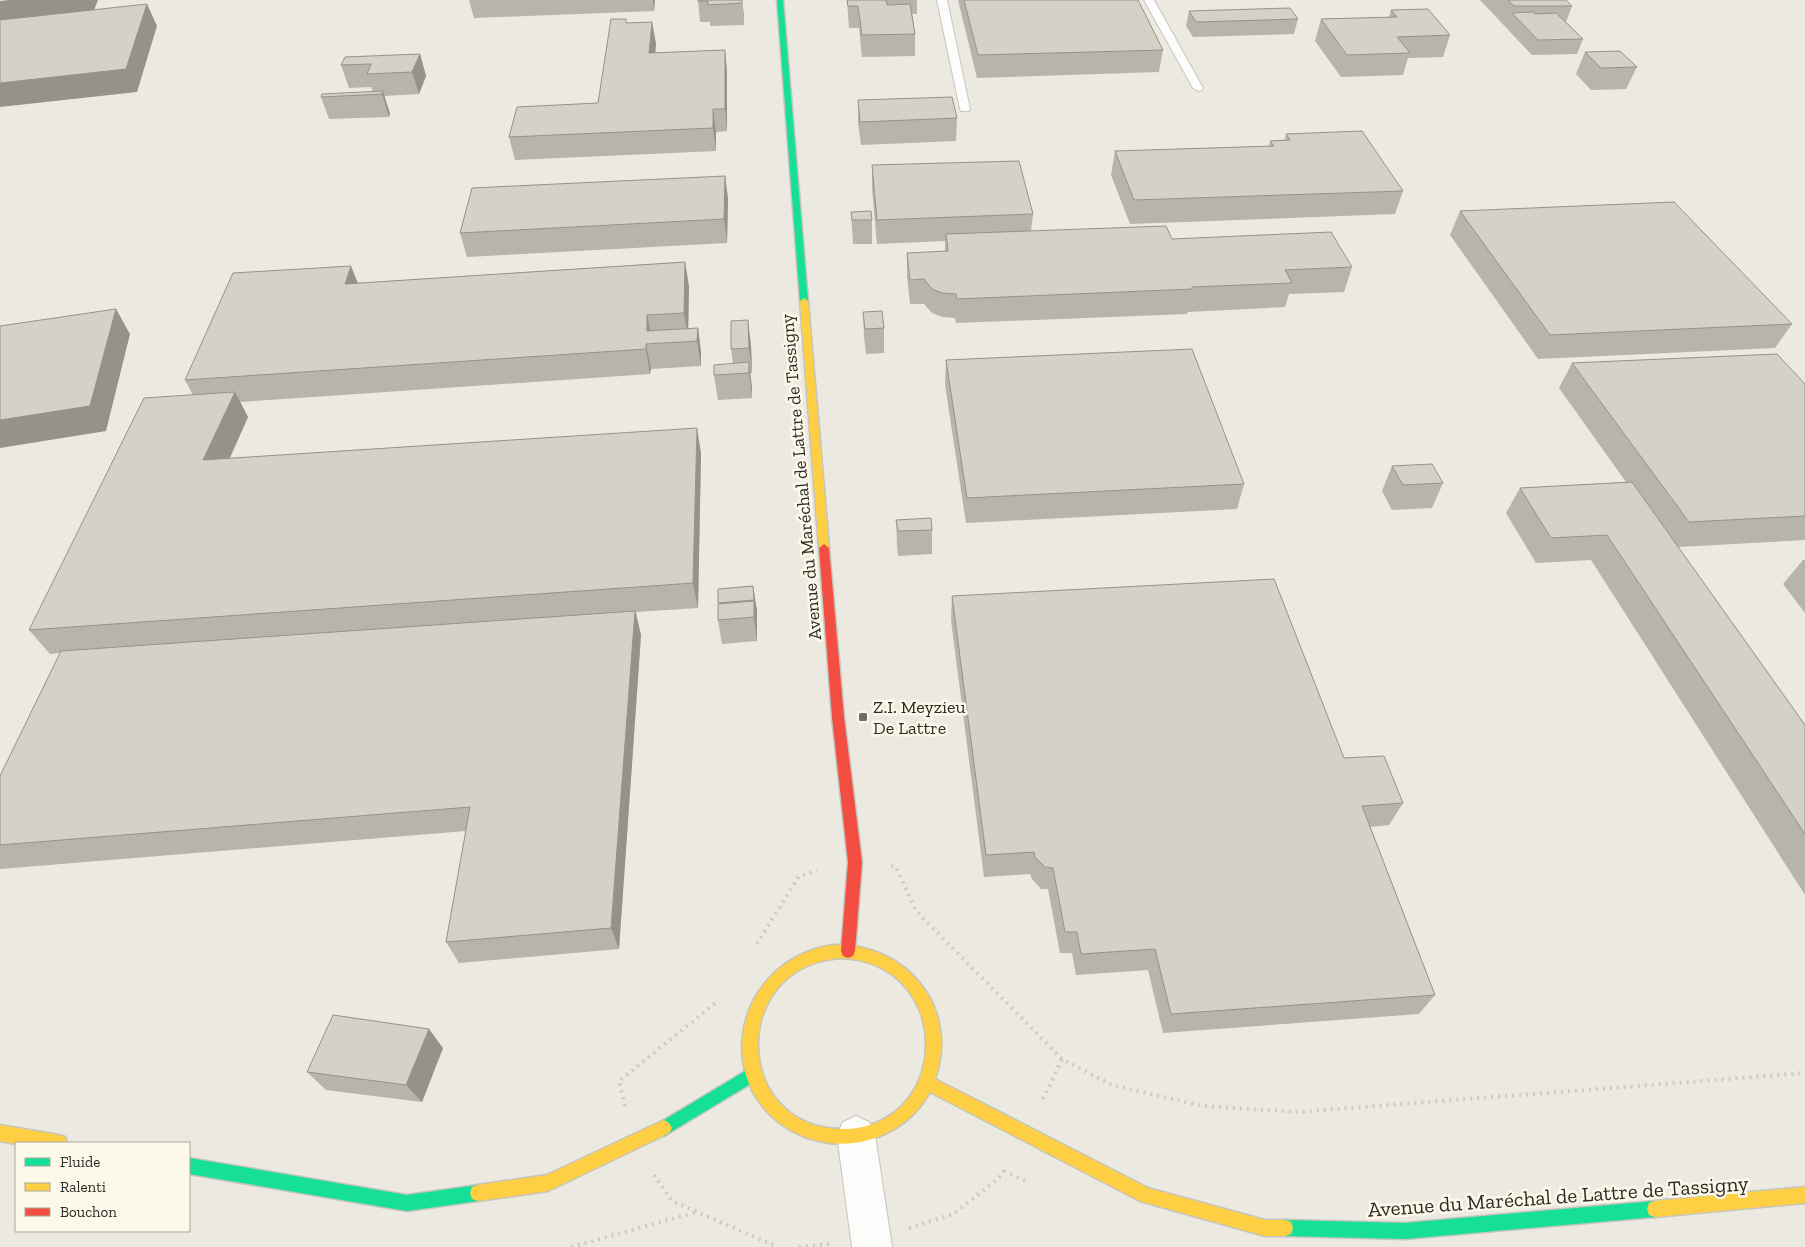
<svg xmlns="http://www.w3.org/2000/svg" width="1805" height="1247" font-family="'Zilla Slab',serif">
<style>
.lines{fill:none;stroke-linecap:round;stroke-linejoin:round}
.lane-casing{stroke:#c6c5be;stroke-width:2}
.street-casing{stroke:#c6c5be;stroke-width:2}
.fast-casing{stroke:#c6c5be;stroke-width:3}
.slow-casing{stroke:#c6c5be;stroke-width:3}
.jam-casing{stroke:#c6c5be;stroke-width:3}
.path{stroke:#cacac7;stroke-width:4;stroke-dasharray:2 5;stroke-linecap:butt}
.lane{fill:#fcfcfa;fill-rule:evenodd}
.street{fill:#fcfcfa;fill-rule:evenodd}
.fast{fill:#16e098;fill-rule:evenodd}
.slow{fill:#ffcf43;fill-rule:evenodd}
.jam{fill:#f24e42;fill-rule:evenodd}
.wall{fill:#b7b4ab}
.shaded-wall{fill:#95928b}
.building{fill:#d5d1c7;stroke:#95928b}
.poi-dot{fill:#6f6e67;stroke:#fdf9ea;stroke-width:2}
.labels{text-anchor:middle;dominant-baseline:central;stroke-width:5;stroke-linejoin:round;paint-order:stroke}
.street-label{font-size:18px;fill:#2c2b25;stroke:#fdf9ea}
.poi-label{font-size:18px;fill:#2c2b25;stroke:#fdf9ea;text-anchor:start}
.near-street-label{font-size:21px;fill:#2c2b25;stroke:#fdf9ea}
</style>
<rect width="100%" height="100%" fill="#ece9e1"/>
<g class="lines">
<g class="lane-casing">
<path id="lane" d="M 937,0 L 947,0 L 970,109 L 969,111 L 961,111 L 960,109 Z
M 1144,0 L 1154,0 L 1203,88 L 1202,90 L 1198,91 L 1193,88 Z"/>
</g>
<g class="street-casing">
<path id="street" d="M 856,1116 L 869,1122 L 875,1135 L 892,1247 L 852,1247 L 837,1135 L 843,1122 Z"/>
</g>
<g class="fast-casing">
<path id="fast" d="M 777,0 L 783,0 L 808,301 L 804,304 L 800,301 Z
M 752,1067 L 757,1070 L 760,1075 L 757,1080 L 669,1133 L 664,1136 L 659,1133 L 656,1128 L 659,1123 Z
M 189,1158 L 407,1195 L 478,1185 L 484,1187 L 486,1193 L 484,1199 L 478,1201 L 407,1211 L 189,1174 Z
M 1655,1201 L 1661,1203 L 1663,1209 L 1661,1215 L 1655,1217 L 1405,1239 L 1285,1236 L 1279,1234 L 1277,1228 L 1279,1222 L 1285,1220 L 1405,1223 Z"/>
</g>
<g class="slow-casing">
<path id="slow" d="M 804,298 L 808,301 L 829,548 L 824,552 L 819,548 L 800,301 Z
M 833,945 C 906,942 960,1008 935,1079 L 1148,1188 L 1265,1220 L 1285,1220 L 1291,1222 L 1293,1228 L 1291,1234 L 1285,1236 L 1265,1236 L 1140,1201 L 930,1092 C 916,1117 893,1134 865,1141 C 845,1146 825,1144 805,1137 C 707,1098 729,961 833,945 ZM 842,958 C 956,964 952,1129 842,1129 C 732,1129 728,964 842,958 Z
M 664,1120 L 669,1123 L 672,1128 L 669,1133 L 548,1191 L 478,1201 L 472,1199 L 470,1193 L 472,1187 L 478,1185 L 547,1175 Z
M 0,1125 L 59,1135 L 65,1137 L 67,1143 L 16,1144 L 0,1141 Z
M 1805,1187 L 1805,1203 L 1655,1217 L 1649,1215 L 1647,1209 L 1649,1203 L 1655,1201 Z"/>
</g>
<g class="jam-casing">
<path id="jam" d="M 824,544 L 829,548 L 844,717 L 862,862 L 855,951 L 853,956 L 848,958 L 843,956 L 841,951 L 848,862 L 832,717 L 819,548 Z"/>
</g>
<path class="path" d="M 891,866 L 896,867 L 916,911 L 1062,1059 L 1112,1085 L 1203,1106 L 1299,1112 L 1805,1073
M 757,944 L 799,876 L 817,871
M 1043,1099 L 1062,1059
M 625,1106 L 619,1081 L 717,1002
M 1004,1171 L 1028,1182
M 654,1175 L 672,1201 L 778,1247
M 909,1228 L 953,1214 L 998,1179 L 1007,1166
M 571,1247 L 697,1212
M 799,1247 L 830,1244"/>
<use href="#lane" class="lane"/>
<use href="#street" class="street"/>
<use href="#fast" class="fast"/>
<use href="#slow" class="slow"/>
<use href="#jam" class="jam"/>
</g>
<path class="wall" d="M 469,0 L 655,0 L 654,11 L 474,18 Z
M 698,0 L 742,0 L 744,25 L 710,26 L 710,22 L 700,22 Z
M 847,0 L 917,0 L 917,14 L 912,14 L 915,34 L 915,56 L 862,57 L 859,28 L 849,28 Z
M 958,0 L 1138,0 L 1163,50 L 1159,72 L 977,78 Z
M 1480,0 L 1566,0 L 1572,6 L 1566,22 L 1583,39 L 1577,54 L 1532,55 Z
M 1391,10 L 1450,35 L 1443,57 L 1408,58 L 1403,75 L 1341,77 L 1315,41 L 1321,19 L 1389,17 Z
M 1189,11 L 1298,19 L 1294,34 L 1193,37 L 1186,26 Z
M 652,22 L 656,44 L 655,53 L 725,50 L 727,72 L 727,131 L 716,132 L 716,151 L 515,160 L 509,137 L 598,103 L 627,23 Z
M 1585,52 L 1637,67 L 1626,89 L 1591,90 L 1576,74 Z
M 420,54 L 426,76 L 419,94 L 384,96 L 390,114 L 389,117 L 329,119 L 321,97 L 373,91 L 371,87 L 349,88 L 341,65 Z
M 858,100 L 957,118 L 956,141 L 861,145 L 858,123 Z
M 1286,134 L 1403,191 L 1395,214 L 1130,224 L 1111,175 L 1115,151 L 1269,146 L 1270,141 L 1285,140 Z
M 872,165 L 1033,214 L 1031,231 L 1172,239 L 1352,267 L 1344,292 L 1289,294 L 1285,307 L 1188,312 L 1187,314 L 956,323 L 955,318 L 942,317 L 932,313 L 924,304 L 910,304 L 907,277 L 907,253 L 945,251 L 945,241 L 877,244 L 872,189 Z
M 725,176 L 728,199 L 727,243 L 467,257 L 460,233 Z
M 1460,211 L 1792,324 L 1775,348 L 1538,359 L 1450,235 Z
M 851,212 L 872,220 L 872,244 L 853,244 Z
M 685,262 L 689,287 L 688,328 L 698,328 L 701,352 L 701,366 L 651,369 L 650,374 L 240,402 L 248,417 L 230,458 L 701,453 L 698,608 L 636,612 L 641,635 L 619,949 L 459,963 L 446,942 L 466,831 L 0,869 L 0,776 L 60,653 L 50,654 L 29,630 L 193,395 L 185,380 L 358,283 Z
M 863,312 L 884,328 L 884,353 L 866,354 L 864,336 Z
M 751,345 L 752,373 L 750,373 L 752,398 L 718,400 L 714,375 L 733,363 L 731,349 Z
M 946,360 L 1244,484 L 1237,509 L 966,523 L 945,385 Z
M 1572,363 L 1805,384 L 1805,540 L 1678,547 L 1805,725 L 1805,895 L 1591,560 L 1536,563 L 1506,513 L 1520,488 L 1626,482 L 1559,388 Z
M 1392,466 L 1443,483 L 1432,508 L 1392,510 L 1382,491 Z
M 896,520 L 932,530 L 932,554 L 898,556 L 897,545 Z
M 1803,560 L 1805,560 L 1805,613 L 1783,584 Z
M 753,586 L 757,611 L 757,641 L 722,644 L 718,620 L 719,604 L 718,589 Z
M 952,596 L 1344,758 L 1403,803 L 1389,825 L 1370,827 L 1435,995 L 1419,1014 L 1163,1033 L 1148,970 L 1076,975 L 1072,953 L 1060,953 L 1048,889 L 1041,889 L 1032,879 L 1030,874 L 984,877 L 951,620 Z
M 443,1048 L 422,1102 L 326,1090 L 307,1072 Z"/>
<path class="shaded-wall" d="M 9,0 L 98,0 L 93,13 L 0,24 L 0,1 Z
M 653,0 L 655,0 L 654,11 Z
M 742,0 L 744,16 L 744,25 Z
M 147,4 L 157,26 L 137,92 L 0,107 L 0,83 Z
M 652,22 L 656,44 L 653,76 L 649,53 Z
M 725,50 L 727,72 L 727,131 L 725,109 Z
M 420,54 L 426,76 L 419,94 L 412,72 Z
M 383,91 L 390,114 L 389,117 L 382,94 Z
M 713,109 L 716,132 L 716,151 L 713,128 Z
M 725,176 L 728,199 L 727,243 L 724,219 Z
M 685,262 L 689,287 L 688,338 L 684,313 Z
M 351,266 L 361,291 L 345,284 Z
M 116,309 L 130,334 L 106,431 L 0,448 L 0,420 Z
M 647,315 L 652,340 L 647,331 Z
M 748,320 L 751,345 L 752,373 L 749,348 Z
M 698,328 L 701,352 L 701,366 L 697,341 Z
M 646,344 L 651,369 L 650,374 L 646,349 Z
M 749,362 L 752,387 L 752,398 L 749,373 Z
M 235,392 L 248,417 L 218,484 L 203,460 Z
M 697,428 L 701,453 L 698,608 L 693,583 Z
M 753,586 L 757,611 L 757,625 L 754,600 Z
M 754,601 L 757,626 L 757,641 L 754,617 Z
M 635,611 L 641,635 L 619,949 L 611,928 Z
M 429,1029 L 443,1048 L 422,1102 L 406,1085 Z"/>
<path class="building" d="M 698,0 L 742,0 L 742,3 L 708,5 L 708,1 L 698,1 Z
M 847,0 L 886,0 L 887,5 L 910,4 L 915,34 L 862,35 L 858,6 L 848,6 Z
M 964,0 L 1138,0 L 1163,50 L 978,55 Z
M 1508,0 L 1566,0 L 1572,6 L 1514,6 Z
M 147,4 L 126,69 L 0,83 L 0,20 Z
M 1290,8 L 1298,19 L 1196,22 L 1189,11 Z
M 1428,9 L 1450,35 L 1397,37 L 1410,53 L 1347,55 L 1321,19 L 1397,17 L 1391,10 Z
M 1533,12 L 1535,14 L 1556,13 L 1583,39 L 1538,40 L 1512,13 Z
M 611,19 L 626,19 L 626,23 L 652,22 L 649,53 L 725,50 L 725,109 L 713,109 L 713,128 L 509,137 L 517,107 L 598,103 Z
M 1620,51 L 1637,67 L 1601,68 L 1585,52 Z
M 420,54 L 412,72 L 367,74 L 371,64 L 341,65 L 345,57 Z
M 383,91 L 382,94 L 321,97 L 322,94 Z
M 952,97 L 957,118 L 860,122 L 858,100 Z
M 1362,131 L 1403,191 L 1134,200 L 1115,151 L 1274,146 L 1270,141 L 1290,140 L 1286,134 Z
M 1019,161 L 1033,214 L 877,220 L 872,165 Z
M 725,176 L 724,219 L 460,233 L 472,188 Z
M 1674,202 L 1792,324 L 1550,335 L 1460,211 Z
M 871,211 L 872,220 L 852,220 L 851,212 Z
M 1166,226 L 1172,239 L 1331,232 L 1352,267 L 1285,270 L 1292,283 L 1192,287 L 1192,289 L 957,299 L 956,294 L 942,293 L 932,289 L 924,279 L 910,280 L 907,253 L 948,251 L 946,234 Z
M 685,262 L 684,313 L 647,315 L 647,331 L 698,328 L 697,341 L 646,344 L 646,349 L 185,380 L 233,273 L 351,266 L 345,284 Z
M 116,309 L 90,406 L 0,420 L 0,326 Z
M 882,311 L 884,328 L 865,329 L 863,312 Z
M 748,320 L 749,348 L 731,349 L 731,321 Z
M 1192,349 L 1244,484 L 967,498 L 946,360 Z
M 1777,354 L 1805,384 L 1805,516 L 1689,522 L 1572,363 Z
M 749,362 L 749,373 L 714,375 L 714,365 Z
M 235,392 L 203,460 L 697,428 L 693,583 L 29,630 L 144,398 Z
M 1432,464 L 1443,483 L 1403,485 L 1392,466 Z
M 1632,482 L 1805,725 L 1805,834 L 1607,535 L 1551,538 L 1520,488 Z
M 931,518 L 932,530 L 898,531 L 896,520 Z
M 1274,579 L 1344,758 L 1384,756 L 1403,803 L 1362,806 L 1435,995 L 1171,1014 L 1155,949 L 1081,954 L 1077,932 L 1065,932 L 1053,868 L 1045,867 L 1035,857 L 1034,852 L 986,855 L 952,596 Z
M 753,586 L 754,600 L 718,603 L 718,589 Z
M 754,601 L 754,617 L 718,620 L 718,604 Z
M 635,611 L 611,928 L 446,942 L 470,807 L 0,845 L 0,776 L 61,651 Z
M 333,1015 L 429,1029 L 406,1085 L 307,1072 Z"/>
<rect class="poi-dot" x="858" y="712" width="10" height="10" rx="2.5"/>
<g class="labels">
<g class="street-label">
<text transform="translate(801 477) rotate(-95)">Avenue du Maréchal de Lattre de Tassigny</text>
</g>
<g class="poi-label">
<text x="873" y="707">Z.I. Meyzieu<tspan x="873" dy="21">De Lattre</tspan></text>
</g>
<g class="near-street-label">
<text transform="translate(1558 1196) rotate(-4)">Avenue du Maréchal de Lattre de Tassigny</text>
</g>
</g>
<rect x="15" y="1142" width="175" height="90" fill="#fdf9ea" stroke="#a9a79b"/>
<rect x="25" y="1158" width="25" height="8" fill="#16e098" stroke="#a9a79b"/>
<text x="60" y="1167" font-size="15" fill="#2c2b25">Fluide</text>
<rect x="25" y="1183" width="25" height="8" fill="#ffcf43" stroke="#a9a79b"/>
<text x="60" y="1192" font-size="15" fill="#2c2b25">Ralenti</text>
<rect x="25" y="1208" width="25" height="8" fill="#f24e42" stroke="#a9a79b"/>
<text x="60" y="1217" font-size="15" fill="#2c2b25">Bouchon</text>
</svg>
